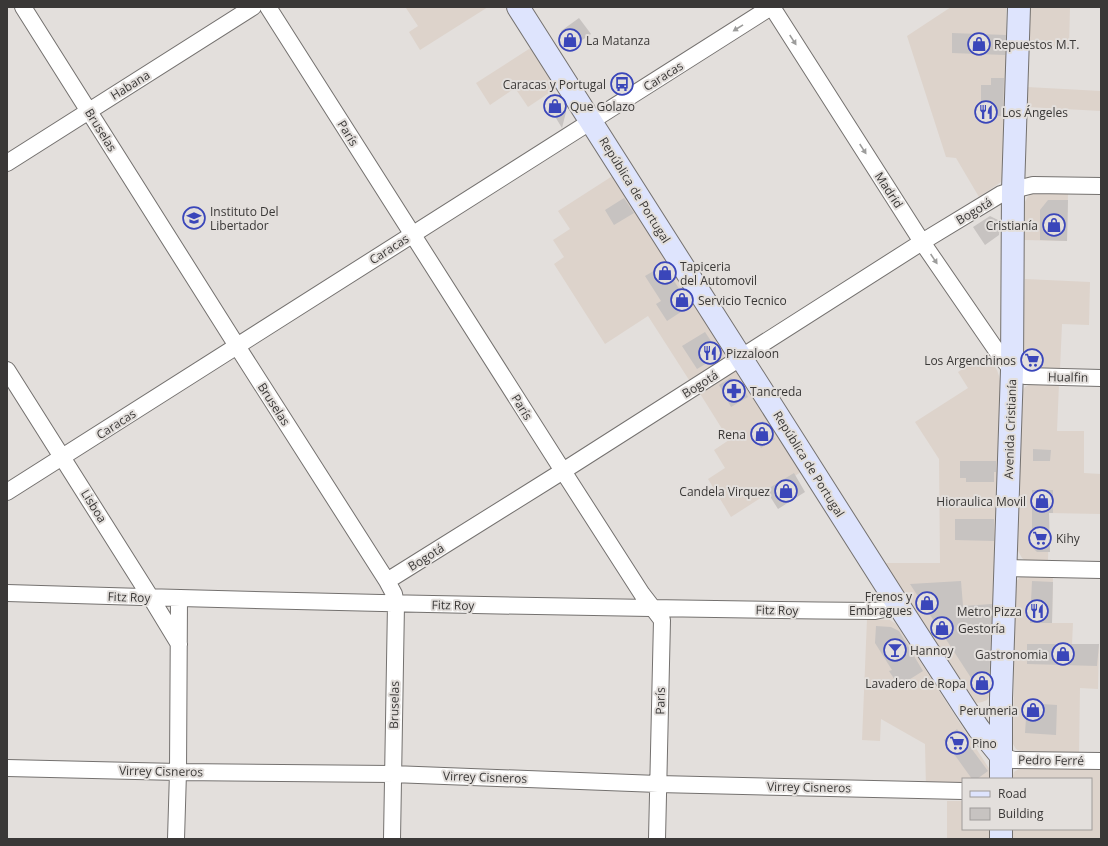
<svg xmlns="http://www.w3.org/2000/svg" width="1108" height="846" font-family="'Open Sans',sans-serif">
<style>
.built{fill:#ddd3cb}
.building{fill:#c7c3c1}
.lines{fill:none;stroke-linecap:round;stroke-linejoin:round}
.minor-casing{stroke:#74716f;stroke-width:18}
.secondary-casing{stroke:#74716f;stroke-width:24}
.minor{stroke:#fff;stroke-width:16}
.secondary{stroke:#dee4fd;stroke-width:22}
.oneway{fill:#9c9c9b}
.labels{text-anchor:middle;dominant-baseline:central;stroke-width:4;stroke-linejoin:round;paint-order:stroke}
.poi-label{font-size:12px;fill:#3a3837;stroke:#e3dfdc;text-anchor:start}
.street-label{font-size:12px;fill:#3a3837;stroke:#e3dfdc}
</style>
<rect width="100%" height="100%" fill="#e3dfdc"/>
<path class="built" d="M 408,7 L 488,7 L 420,50 L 409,32 L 418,26 L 406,8 Z
M 951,7 L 1006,7 L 1006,171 L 1001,182 L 979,197 L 956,158 L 946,157 L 907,36 Z
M 1030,7 L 1070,7 L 1069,47 L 1028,46 L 1029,9 Z
M 532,47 L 558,87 L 528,107 L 515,88 L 490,105 L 476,83 Z
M 1027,87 L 1101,91 L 1101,111 L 1027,107 Z
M 614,175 L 725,347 L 724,359 L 691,383 L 648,316 L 605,344 L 554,264 L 564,257 L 553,240 L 570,229 L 558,211 Z
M 1068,192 L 1067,241 L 1024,240 L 1025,202 L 1027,198 L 1031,193 Z
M 1025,279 L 1090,282 L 1089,325 L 1062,324 L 1060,369 L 1034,368 L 1026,363 L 1022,352 Z
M 986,354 L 997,370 L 999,376 L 1001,386 L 991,692 L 987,700 L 982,702 L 977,703 L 972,699 L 884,563 L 940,563 L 939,459 L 915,422 L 968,388 L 958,372 Z
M 732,372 L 736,372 L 740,375 L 801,472 L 731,517 L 708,479 L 725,468 L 714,450 L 729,440 L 699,392 Z
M 1030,384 L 1059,384 L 1057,431 L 1084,431 L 1084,473 L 1101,474 L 1101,514 L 1049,513 L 1048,561 L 1026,561 L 1022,558 L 1017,549 L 1022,392 L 1025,387 Z
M 1025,575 L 1053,576 L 1052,623 L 1073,623 L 1072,644 L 1099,644 L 1098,689 L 1080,688 L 1079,753 L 1022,752 L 1016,749 L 1013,744 L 1015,585 L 1016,582 L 1020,577 Z
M 867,619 L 890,620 L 896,624 L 990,770 L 990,779 L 963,779 L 963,786 L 926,787 L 925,744 L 881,719 L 880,741 L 862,740 Z
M 1022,767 L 1101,770 L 1101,839 L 1011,839 L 1011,829 L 1091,829 L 1091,779 L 1012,779 L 1014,772 Z
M 947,801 L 963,801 L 963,829 L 991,829 L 991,839 L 947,839 Z"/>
<path class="building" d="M 579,18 L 591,34 L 572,47 L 561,31 Z
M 952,33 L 1006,35 L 1005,55 L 952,53 Z
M 991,78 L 1004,78 L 1003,116 L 981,116 L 981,85 L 991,85 Z
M 555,93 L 566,112 L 562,128 L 545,100 Z
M 624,198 L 634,213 L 614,225 L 605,210 Z
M 1048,200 L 1068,200 L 1067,241 L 1040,240 L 1040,210 Z
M 990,216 L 1000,221 L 999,235 L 985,245 L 973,227 Z
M 664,265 L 690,306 L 667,321 L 656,304 L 661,301 L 645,276 Z
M 705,332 L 717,350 L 712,360 L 697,369 L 682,346 Z
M 730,378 L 740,381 L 748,397 L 731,407 L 719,385 Z
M 763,421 L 775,439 L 761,448 L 750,429 Z
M 1033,449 L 1051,450 L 1050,461 L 1033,461 Z
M 960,461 L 996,461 L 996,472 L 994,472 L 994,482 L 966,482 L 966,478 L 960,478 Z
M 794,473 L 805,492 L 778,509 L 766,490 Z
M 1032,490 L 1053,490 L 1053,513 L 1049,513 L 1050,552 L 1037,552 L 1030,545 L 1030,530 L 1032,530 Z
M 955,519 L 994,519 L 994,541 L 955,540 Z
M 961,581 L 963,606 L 992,604 L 989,687 L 977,687 L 910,584 Z
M 1032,581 L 1053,582 L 1052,623 L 1030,623 Z
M 876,626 L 891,627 L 899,631 L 923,671 L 899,686 L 889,671 L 892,670 L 875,643 Z
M 1027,644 L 1099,644 L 1097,666 L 1027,664 Z
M 1027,703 L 1057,705 L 1056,735 L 1025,733 Z
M 957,729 L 988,771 L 977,779 L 972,779 L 944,740 Z"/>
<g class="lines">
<g class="minor-casing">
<path id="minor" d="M 23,7 L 237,346 L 387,581 L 394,594 L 396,604 L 392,839
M 268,7 L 563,471 L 642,594 L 662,620 L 657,839
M 772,7 L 922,242 L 1001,357 L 1012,370 L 1025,376 L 1101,378
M 7,163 L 253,7
M 7,370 L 151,598 L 179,644
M 7,492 L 771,7
M 1005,568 L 1101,570
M 387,581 L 563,471 L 922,242 L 1001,194 L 1013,190 L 1033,185 L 1101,186
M 7,593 C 296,602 586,608 875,611 L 899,606
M 1001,756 L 1014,760 L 1101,761
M 7,768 L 178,772 L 392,774 L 658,784 L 963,791
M 176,839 L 178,772 L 179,598"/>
</g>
<g class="secondary-casing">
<path id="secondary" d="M 518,7 L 899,606 L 965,708 L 979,729 L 1001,756
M 1001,779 L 1001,698 L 1012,370 L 1013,190 L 1019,7
M 1001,839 L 1001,829"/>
</g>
<use href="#minor" class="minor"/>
<use href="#secondary" class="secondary"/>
</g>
<defs><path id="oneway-solid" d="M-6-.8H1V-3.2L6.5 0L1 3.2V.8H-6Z"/></defs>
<g class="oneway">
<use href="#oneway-solid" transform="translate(738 28) rotate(148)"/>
<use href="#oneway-solid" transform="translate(793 40) rotate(57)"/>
<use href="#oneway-solid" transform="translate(863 149) rotate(57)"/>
<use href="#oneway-solid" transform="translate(934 259) rotate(56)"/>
</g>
<defs>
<g id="shop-ring" transform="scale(1.15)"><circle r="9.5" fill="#e3dfdc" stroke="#3a46ba" stroke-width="1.5"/><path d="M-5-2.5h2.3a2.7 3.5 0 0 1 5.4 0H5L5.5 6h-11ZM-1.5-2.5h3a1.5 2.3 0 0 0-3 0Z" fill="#3a46ba"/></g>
<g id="bus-ring" transform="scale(1.15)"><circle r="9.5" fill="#e3dfdc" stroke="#3a46ba" stroke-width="1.5"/><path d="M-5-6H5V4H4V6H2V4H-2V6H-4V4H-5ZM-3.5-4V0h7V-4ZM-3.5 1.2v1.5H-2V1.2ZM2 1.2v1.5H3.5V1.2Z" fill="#3a46ba"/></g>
<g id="restaurant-ring" transform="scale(1.15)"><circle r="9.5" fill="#e3dfdc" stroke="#3a46ba" stroke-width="1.5"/><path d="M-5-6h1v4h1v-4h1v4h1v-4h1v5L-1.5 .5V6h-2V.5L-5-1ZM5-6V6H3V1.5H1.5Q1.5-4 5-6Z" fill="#3a46ba"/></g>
<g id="school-ring" transform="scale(1.15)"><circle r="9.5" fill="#e3dfdc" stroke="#3a46ba" stroke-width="1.5"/><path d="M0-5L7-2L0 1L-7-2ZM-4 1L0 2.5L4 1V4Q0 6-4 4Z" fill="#3a46ba"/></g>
<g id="supermarket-ring" transform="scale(1.15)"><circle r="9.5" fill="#e3dfdc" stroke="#3a46ba" stroke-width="1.5"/><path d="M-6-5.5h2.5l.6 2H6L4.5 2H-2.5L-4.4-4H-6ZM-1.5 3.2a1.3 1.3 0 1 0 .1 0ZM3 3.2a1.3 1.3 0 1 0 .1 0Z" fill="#3a46ba"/></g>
<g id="pharmacy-ring" transform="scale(1.15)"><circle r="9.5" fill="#e3dfdc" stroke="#3a46ba" stroke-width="1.5"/><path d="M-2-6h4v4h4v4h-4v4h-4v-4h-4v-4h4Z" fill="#3a46ba"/></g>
<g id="bar-ring" transform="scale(1.15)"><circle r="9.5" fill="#e3dfdc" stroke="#3a46ba" stroke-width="1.5"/><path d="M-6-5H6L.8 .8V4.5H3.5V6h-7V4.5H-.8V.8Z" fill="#3a46ba"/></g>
</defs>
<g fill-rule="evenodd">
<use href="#shop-ring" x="570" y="40"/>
<use href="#shop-ring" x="979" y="44"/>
<use href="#bus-ring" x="622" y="84"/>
<use href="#shop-ring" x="555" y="106"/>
<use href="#restaurant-ring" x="986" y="112"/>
<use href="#school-ring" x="194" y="218"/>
<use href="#shop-ring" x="1054" y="225"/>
<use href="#shop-ring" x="665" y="273"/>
<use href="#shop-ring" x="682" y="300"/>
<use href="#restaurant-ring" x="710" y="353"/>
<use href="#supermarket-ring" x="1032" y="360"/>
<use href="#pharmacy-ring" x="734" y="391"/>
<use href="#shop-ring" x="762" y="434"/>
<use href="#shop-ring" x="786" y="491"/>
<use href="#shop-ring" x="1042" y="501"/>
<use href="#supermarket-ring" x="1040" y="538"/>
<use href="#shop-ring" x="927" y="603"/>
<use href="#restaurant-ring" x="1037" y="611"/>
<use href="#shop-ring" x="942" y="628"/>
<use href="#bar-ring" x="895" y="650"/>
<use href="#shop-ring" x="1063" y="654"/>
<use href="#shop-ring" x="982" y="683"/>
<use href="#shop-ring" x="1033" y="710"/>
<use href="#supermarket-ring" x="957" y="743"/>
</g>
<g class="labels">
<g class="poi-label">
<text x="586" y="40">La Matanza</text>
<text x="994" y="44">Repuestos M.T.</text>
<text x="606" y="84" text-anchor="end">Caracas y Portugal</text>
<text x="570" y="106">Que Golazo</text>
<text x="1002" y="112">Los Ángeles</text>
<text x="210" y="211">Instituto Del<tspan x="210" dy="14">Libertador</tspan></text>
<text x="1038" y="225" text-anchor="end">Cristianía</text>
<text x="680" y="266">Tapiceria<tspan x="680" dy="14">del Automovil</tspan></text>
<text x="698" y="300">Servicio Tecnico</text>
<text x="726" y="353">Pizzaloon</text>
<text x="1016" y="360" text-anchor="end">Los Argenchinos</text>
<text x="750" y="391">Tancreda</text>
<text x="746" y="434" text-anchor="end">Rena</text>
<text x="770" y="491" text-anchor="end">Candela Virquez</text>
<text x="1026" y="501" text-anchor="end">Hioraulica Movil</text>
<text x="1056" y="538">Kihy</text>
<text x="912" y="596" text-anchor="end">Frenos y<tspan x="912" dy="14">Embragues</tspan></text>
<text x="1022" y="611" text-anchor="end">Metro Pizza</text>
<text x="958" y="628">Gestoría</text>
<text x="910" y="650">Hannoy</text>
<text x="1048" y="654" text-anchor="end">Gastronomia</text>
<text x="966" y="683" text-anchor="end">Lavadero de Ropa</text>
<text x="1018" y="710" text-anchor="end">Perumeria</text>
<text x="972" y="743">Pino</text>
</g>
<g class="street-label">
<text transform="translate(663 76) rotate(-32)">Caracas</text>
<text transform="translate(130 85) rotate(-32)">Habana</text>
<text transform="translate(101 130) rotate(58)">Bruselas</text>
<text transform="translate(348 133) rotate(58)">París</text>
<text transform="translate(635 190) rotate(58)">República de Portugal</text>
<text transform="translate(889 190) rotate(57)">Madrid</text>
<text transform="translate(974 211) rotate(-31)">Bogotá</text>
<text transform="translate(389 249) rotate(-33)">Caracas</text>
<text transform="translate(1068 377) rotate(1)">Hualfin</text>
<text transform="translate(700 384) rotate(-32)">Bogotá</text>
<text transform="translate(274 404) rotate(57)">Bruselas</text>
<text transform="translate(522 407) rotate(58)">París</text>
<text transform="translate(116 424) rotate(-33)">Caracas</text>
<text transform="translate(1010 429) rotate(-88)">Avenida Cristianía</text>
<text transform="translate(809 464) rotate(58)">República de Portugal</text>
<text transform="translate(94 506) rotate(58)">Lisboa</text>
<text transform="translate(426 557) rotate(-32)">Bogotá</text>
<text transform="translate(129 597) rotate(2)">Fitz Roy</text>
<text transform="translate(453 605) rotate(1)">Fitz Roy</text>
<text transform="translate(777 610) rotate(1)">Fitz Roy</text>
<text transform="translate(660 701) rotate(-89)">París</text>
<text transform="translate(394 705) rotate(-89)">Bruselas</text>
<text transform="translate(1051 760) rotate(1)">Pedro Ferré</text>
<text transform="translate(161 771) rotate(1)">Virrey Cisneros</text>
<text transform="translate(485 777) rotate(2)">Virrey Cisneros</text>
<text transform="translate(809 787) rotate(1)">Virrey Cisneros</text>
</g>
</g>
<rect width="1108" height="846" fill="none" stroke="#3a3837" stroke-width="16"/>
<rect x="962" y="778" width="130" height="52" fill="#e3dfdc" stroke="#9f9c9a"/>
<rect x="970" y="791" width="20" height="6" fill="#dee4fd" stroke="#9f9c9a"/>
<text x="998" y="798" font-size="12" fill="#3a3837">Road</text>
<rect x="970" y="808" width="20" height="12" fill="#c7c3c1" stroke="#9f9c9a"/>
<text x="998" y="818" font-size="12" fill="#3a3837">Building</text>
</svg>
